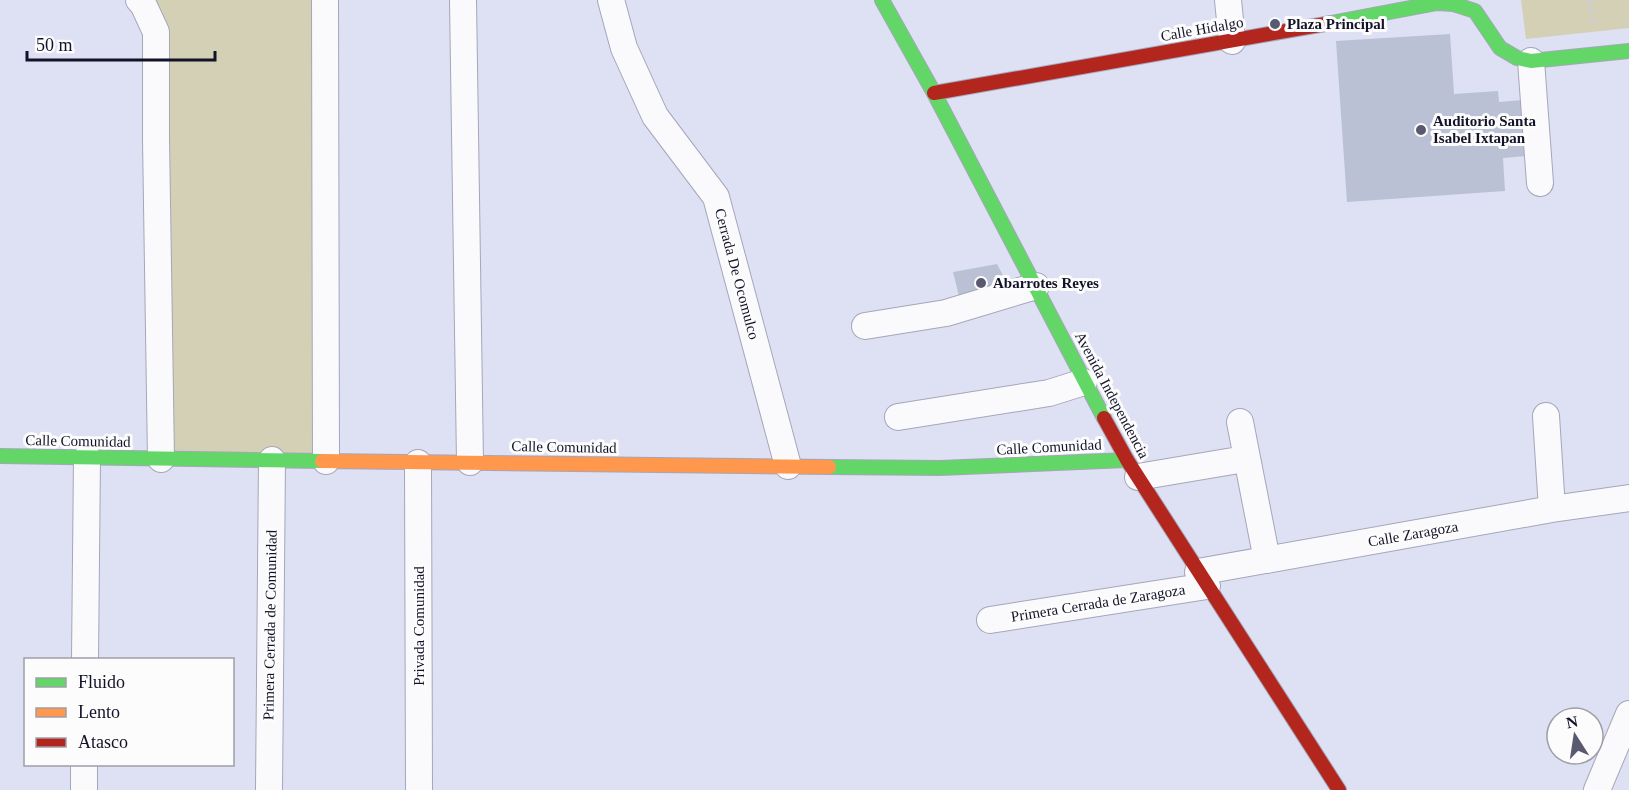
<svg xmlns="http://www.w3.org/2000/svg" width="1629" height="790" font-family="Georgia,serif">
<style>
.green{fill:#d4d0b6}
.building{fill:#bac1d4}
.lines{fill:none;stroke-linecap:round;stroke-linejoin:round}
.street-casing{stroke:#a5a6b9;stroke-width:28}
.fast-casing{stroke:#a5a6b9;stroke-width:16}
.slow-casing{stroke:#a5a6b9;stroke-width:16}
.jam-casing{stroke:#a5a6b9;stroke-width:16}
.path{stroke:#ccccd3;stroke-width:4;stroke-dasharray:4.5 4.5;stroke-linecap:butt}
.street{stroke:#fafafd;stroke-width:26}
.fast{stroke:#63d668;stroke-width:14}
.slow{stroke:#ff974d;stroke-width:14}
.jam{stroke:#b3261e;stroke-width:14}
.poi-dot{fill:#595a6f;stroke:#fcfcfc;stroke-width:2}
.labels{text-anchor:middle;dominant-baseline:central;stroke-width:6;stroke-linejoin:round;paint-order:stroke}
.poi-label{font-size:15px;font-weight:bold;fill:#121228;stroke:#fcfcfc;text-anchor:start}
.street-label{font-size:15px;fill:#121228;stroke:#fcfcfc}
</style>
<rect width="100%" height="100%" fill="#dee0f4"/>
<path class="green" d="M 139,0 L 325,0 L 326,461 L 161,459 L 156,32 Z
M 1521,0 L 1629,0 L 1629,28 L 1526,39 Z"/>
<path class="building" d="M 1450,34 L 1454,94 L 1498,91 L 1499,102 L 1523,100 L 1527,156 L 1503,158 L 1505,191 L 1347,202 L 1336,41 Z
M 997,264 L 1012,293 L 962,308 L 953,272 Z"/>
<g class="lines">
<g class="street-casing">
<path id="street" d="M 139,0 L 143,4 L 156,32 L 156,139 L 161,459
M 325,0 L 326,461
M 463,0 L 470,462
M 611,0 L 624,48 L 655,116 L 716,197 L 788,466
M 1228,0 L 1232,41
M 1531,61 L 1540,183
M 865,326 L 946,313 L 1036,286
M 1546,416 L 1552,509
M 898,417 L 1049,393 L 1084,382
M 1240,422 L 1267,560
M 418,463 L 419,790
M 1138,477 L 1233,461
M 1198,572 L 1552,509 L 1629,498
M 990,620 L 1207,586
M 85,660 L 87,457
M 84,790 L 84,764
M 269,790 L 272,460
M 1597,790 L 1629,714"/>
</g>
<g class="fast-casing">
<path id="fast" d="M 882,0 L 934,93 L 1104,418
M 1331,23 L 1437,3 L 1453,4 L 1475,11 L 1500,48 L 1517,58 L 1531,61 L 1629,51
M 0,456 L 322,461
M 829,467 L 940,468 L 1127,460"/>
</g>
<g class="slow-casing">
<path id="slow" d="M 322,461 L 829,467"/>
</g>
<g class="jam-casing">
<path id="jam" d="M 934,93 L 1331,23
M 1104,418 L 1127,460 L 1339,790"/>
</g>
<path class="path" d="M 1590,0 L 1593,26"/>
<use href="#street" class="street"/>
<use href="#fast" class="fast"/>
<use href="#slow" class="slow"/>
<use href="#jam" class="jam"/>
</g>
<g class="poi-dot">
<circle cx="1275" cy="24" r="6"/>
<circle cx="1421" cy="130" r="6"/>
<circle cx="981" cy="283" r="6"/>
</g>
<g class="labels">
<g class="poi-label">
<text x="1287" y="24">Plaza Principal</text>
<text x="1433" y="121">Auditorio Santa<tspan x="1433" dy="17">Isabel Ixtapan</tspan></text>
<text x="993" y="283">Abarrotes Reyes</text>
</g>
<g class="street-label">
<text transform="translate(1202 29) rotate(-10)">Calle Hidalgo</text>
<text transform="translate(737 274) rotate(75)">Cerrada De Ocomulco</text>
<text transform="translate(1112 395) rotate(62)">Avenida Independencia</text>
<text transform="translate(78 441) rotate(1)">Calle Comunidad</text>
<text transform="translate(564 447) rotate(1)">Calle Comunidad</text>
<text transform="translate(1049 447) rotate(-3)">Calle Comunidad</text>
<text transform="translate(1413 534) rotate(-10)">Calle Zaragoza</text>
<text transform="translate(1098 603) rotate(-9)">Primera Cerrada de Zaragoza</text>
<text transform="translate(270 625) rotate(-89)">Primera Cerrada de Comunidad</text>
<text transform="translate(419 626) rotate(-90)">Privada Comunidad</text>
</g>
</g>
<rect x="24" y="658" width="210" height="108" fill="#fcfcfc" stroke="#9e9ea7" stroke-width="1.5"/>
<rect x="36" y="678" width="30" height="9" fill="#63d668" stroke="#9e9ea7" stroke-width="1.5"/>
<text x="78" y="688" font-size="18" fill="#121228">Fluido</text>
<rect x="36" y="708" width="30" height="9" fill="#ff974d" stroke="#9e9ea7" stroke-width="1.5"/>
<text x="78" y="718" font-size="18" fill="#121228">Lento</text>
<rect x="36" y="738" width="30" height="9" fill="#b3261e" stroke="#9e9ea7" stroke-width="1.5"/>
<text x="78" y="748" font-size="18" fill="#121228">Atasco</text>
<g transform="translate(1575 736) rotate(348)"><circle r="28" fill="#fcfcfc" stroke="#9e9ea7" stroke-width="1.5"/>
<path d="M0-4.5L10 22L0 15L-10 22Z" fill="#595a6f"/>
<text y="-9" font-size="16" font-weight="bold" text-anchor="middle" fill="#121228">N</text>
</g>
<path d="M27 51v9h188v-9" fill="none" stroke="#121228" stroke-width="3"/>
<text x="36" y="51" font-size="18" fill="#121228" stroke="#fcfcfc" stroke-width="4.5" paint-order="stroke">50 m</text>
</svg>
